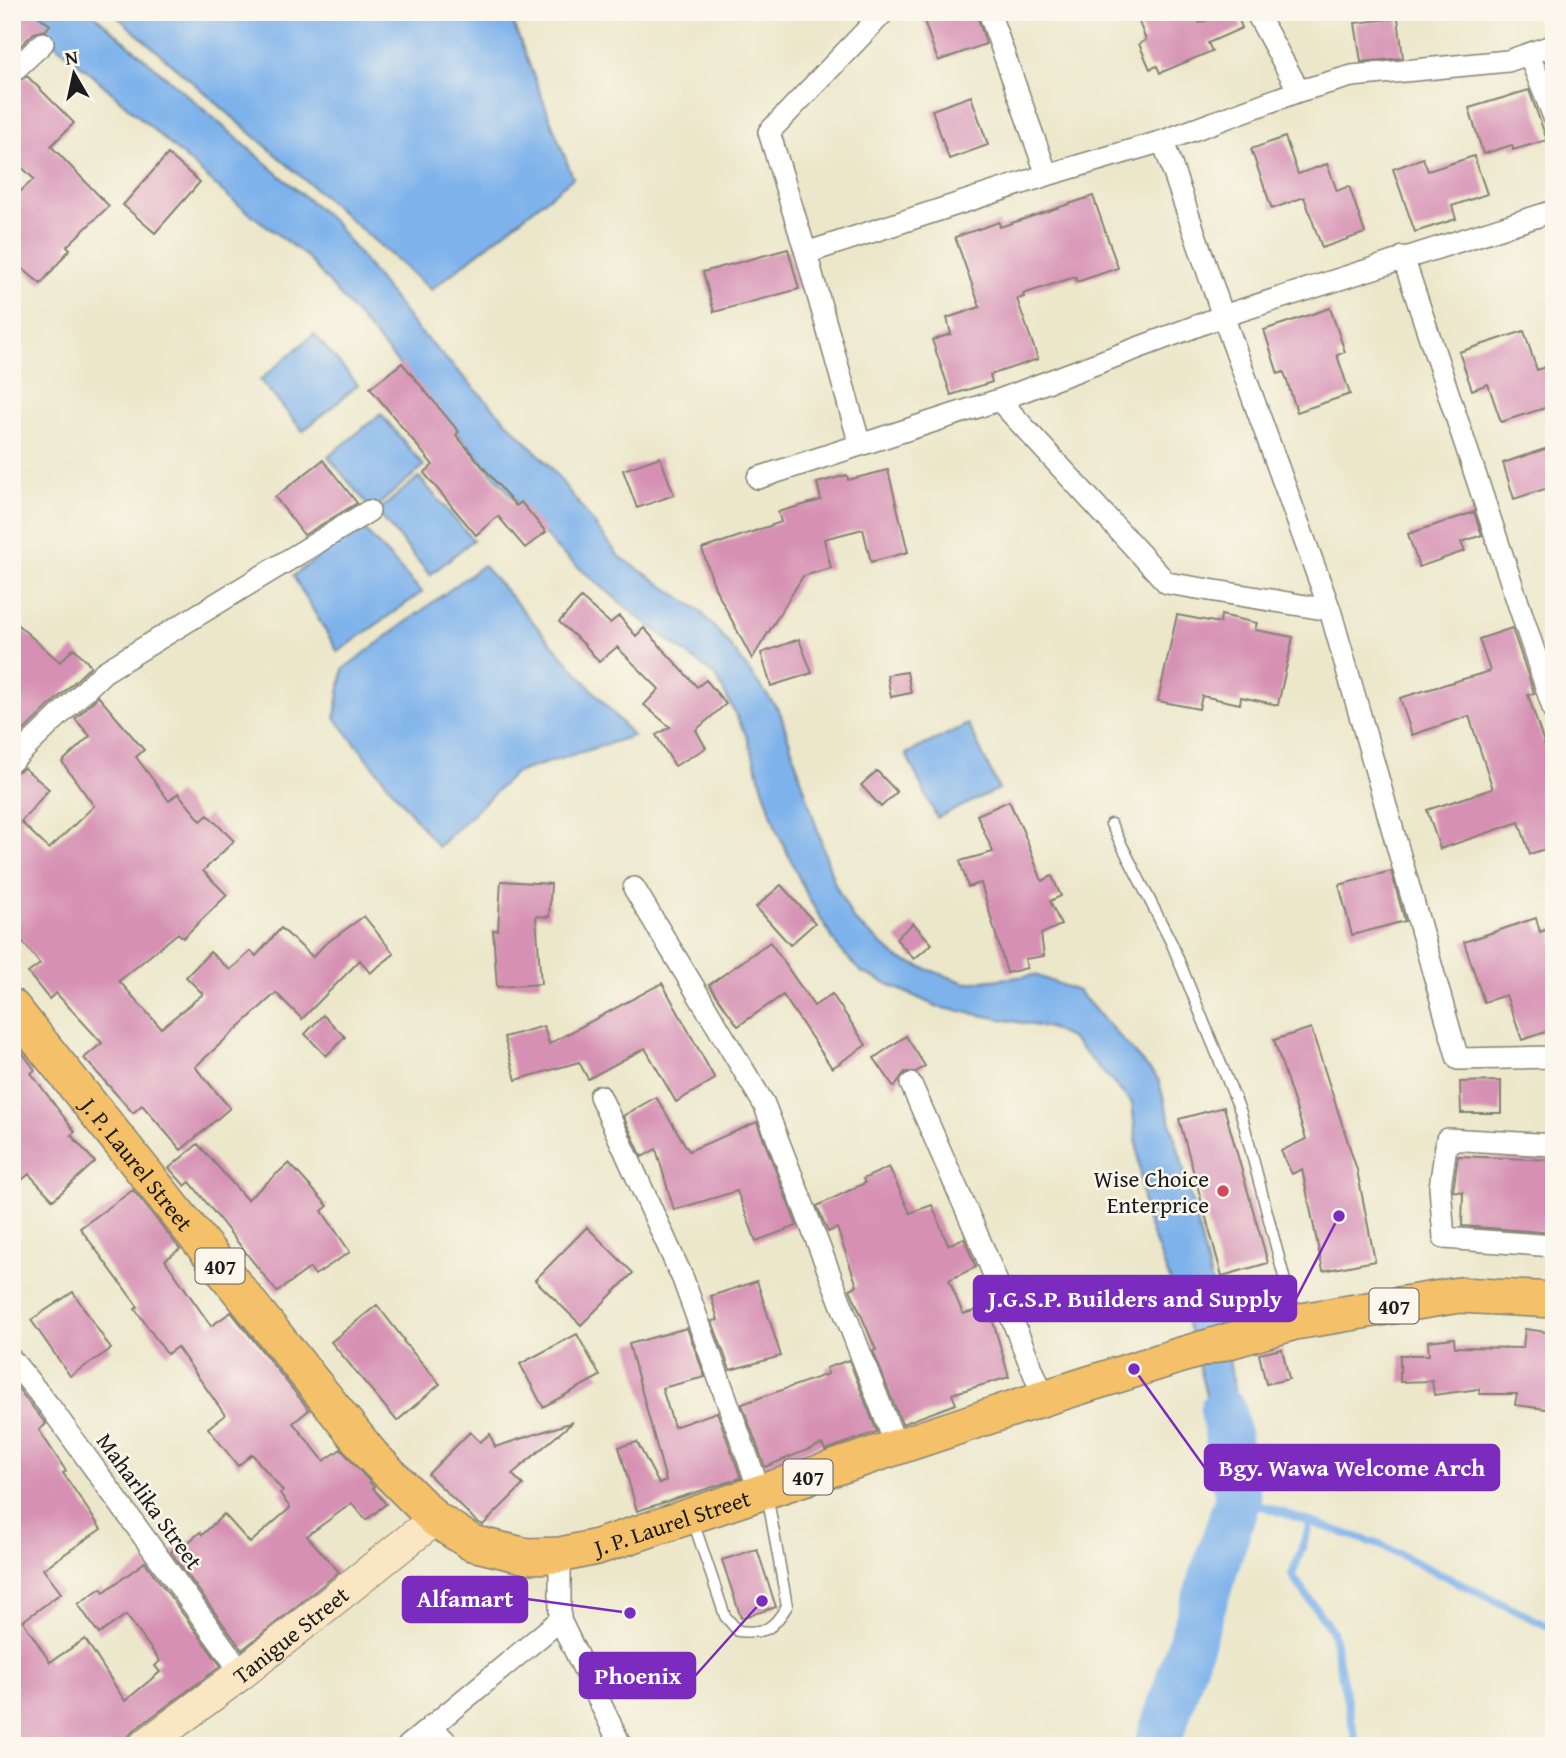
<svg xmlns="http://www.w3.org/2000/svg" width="1566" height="1758" font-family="'Gentium Book Plus',serif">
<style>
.water{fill:#7eb2eb;stroke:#4d6784;stroke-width:2}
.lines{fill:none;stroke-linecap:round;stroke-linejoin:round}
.stream{stroke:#7eb2eb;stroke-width:8}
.river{stroke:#7eb2eb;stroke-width:46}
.building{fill:#d690b3}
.lane-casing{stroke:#848273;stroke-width:13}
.street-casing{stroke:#848273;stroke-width:24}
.secondary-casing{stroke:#848273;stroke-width:34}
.primary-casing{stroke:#848273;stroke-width:38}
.lane{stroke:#fff;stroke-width:10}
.street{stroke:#fff;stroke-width:21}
.secondary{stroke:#fbe6c4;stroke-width:32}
.primary{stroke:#f4c16b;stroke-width:35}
.poi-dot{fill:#d1495b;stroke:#fbf7ec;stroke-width:2.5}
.labels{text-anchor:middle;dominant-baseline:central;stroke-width:5;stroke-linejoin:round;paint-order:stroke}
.shield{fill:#fbf7ec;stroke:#5f5e5a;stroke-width:2}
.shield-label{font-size:21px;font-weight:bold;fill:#1c1c1c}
.street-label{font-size:23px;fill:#1c1c1c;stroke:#fbf7ec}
.poi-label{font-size:23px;fill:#1c1c1c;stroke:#fbf7ec;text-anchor:end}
.leader{fill:none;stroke:#7b2cbf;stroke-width:2.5}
.callout-dot{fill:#7b2cbf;stroke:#fbf7ec;stroke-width:2.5}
.callout{fill:#7b2cbf;stroke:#7b2cbf;stroke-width:2.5}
.callout-label{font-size:24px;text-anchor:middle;font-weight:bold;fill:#fff}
</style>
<rect width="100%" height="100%" fill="#fbf7ec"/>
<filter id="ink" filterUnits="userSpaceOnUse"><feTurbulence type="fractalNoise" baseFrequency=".0143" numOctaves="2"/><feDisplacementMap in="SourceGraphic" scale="14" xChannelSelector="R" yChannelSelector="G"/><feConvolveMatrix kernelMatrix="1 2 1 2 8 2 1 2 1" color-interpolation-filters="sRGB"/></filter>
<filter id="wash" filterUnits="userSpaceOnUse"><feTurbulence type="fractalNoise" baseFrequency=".00686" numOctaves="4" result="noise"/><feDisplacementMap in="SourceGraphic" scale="28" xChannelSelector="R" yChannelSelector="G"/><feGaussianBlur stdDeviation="1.57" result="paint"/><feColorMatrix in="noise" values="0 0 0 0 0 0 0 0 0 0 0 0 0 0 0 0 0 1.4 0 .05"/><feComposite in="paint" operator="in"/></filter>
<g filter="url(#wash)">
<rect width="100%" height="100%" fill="#ece7ca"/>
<path class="water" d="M 16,12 L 91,12 L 335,223 L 417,329 L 548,464 L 619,556 L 699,610 L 728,643 L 780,712 L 834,882 L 853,919 L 899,959 L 966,983 L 1035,975 L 1078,991 L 1158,1079 L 1180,1155 L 1220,1316 L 1247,1449 L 1227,1481 L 1191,1334 L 1145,1216 L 1132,1103 L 1072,1039 L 1049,1028 L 938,1007 L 861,972 L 837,946 L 809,899 L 777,831 L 747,737 L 716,676 L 634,614 L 557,549 L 307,257 L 231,199 L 91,74 Z
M 112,12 L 509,12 L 573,178 L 431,290 Z
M 314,334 L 358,385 L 303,431 L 260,380 Z
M 381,414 L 424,466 L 372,510 L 328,457 Z
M 419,477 L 473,540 L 430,575 L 377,512 Z
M 360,525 L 422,592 L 338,652 L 293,576 Z
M 483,565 L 633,736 L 515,773 L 438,847 L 335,718 L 343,669 Z
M 968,724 L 999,789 L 937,818 L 906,754 Z"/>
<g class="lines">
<path class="stream" d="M 1238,1498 L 1380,1545 L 1554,1629
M 1311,1522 L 1292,1575 L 1332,1631 L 1357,1746"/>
<path class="river" d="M 1157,1746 L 1238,1498 L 1223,1410"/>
</g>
<g id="blocks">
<path class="building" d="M 12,12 L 33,12 L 50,25 L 46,30 L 34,33 L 12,54 Z
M 921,12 L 953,12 L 956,20 L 976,12 L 986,44 L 938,61 Z
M 1135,12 L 1195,12 L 1200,23 L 1227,12 L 1236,12 L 1242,28 L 1208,43 L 1212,51 L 1160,73 L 1157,66 L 1150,69 L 1139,44 L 1146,40 Z
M 1398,18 L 1403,58 L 1361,62 L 1355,23 Z
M 27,76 L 74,123 L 51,146 L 109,206 L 67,246 L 70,249 L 41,284 L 12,260 L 12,199 L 34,179 L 12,158 L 12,85 Z
M 1529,90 L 1547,140 L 1513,150 L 1512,145 L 1483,154 L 1469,108 Z
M 971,96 L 988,145 L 949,159 L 932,110 Z
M 1285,137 L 1298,174 L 1327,164 L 1337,191 L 1349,186 L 1365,233 L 1322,248 L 1304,197 L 1272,209 L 1251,149 Z
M 168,154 L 200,182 L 155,233 L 123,205 Z
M 1474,156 L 1487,194 L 1452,206 L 1456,219 L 1415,232 L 1393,169 L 1423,158 L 1428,171 Z
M 1093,196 L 1118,268 L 1077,282 L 1075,277 L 1023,294 L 1024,297 L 1017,299 L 1038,359 L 990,375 L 992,382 L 951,395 L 932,340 L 951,334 L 947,318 L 980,307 L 955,237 L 999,222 L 1000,227 Z
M 788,249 L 799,289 L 714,312 L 703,272 Z
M 1330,308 L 1345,352 L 1337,355 L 1350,394 L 1297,412 L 1284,372 L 1278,374 L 1264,330 Z
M 1524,331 L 1537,370 L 1548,366 L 1554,385 L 1554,405 L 1501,422 L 1488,384 L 1472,390 L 1459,352 Z
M 402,363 L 459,432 L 456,435 L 516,506 L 521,502 L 546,532 L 525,548 L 498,516 L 476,535 L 424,473 L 433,465 L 370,388 Z
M 1554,446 L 1554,486 L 1514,499 L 1503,463 Z
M 660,457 L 674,495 L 637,508 L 623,470 Z
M 323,460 L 357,503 L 304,535 L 275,497 Z
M 888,470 L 908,552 L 871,562 L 863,529 L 824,539 L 831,568 L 803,576 L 752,659 L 715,588 L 702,549 L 781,522 L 778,512 L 821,500 L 817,483 L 847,475 L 848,480 Z
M 1474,512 L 1482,535 L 1461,542 L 1465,551 L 1419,567 L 1408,534 Z
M 581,598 L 610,623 L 619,616 L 636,636 L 644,628 L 697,687 L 706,680 L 726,704 L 696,730 L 706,748 L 675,766 L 656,735 L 670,727 L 644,705 L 659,689 L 617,647 L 599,662 L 585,645 L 559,622 Z
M 1177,615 L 1220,623 L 1221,615 L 1257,623 L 1255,630 L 1293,637 L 1278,705 L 1241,697 L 1240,704 L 1202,696 L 1199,709 L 1158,701 Z
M 12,620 L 60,662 L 74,648 L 91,666 L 12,742 Z
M 1512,628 L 1534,693 L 1528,695 L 1554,773 L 1554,846 L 1530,854 L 1519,822 L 1440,849 L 1427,810 L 1492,789 L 1492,786 L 1469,716 L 1412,735 L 1400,698 L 1490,671 L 1479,639 Z
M 799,639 L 812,673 L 771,686 L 761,653 Z
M 907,672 L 911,693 L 891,697 L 887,675 Z
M 98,696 L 144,750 L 136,757 L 169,801 L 178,793 L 201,821 L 208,815 L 234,841 L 203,871 L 227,895 L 183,938 L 178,933 L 119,981 L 161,1028 L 203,994 L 186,977 L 210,952 L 230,970 L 251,951 L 256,956 L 281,928 L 313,957 L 324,945 L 364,916 L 394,954 L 370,973 L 360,960 L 302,1019 L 276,993 L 195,1067 L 230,1108 L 181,1150 L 142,1105 L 133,1113 L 84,1058 L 102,1043 L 56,993 L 49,999 L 28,973 L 40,964 L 12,928 L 12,774 L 24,768 L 49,789 L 21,822 L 49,849 L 94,806 L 62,762 L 90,736 L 75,719 Z
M 877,771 L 897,792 L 881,807 L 861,785 Z
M 1009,801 L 1023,831 L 1042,881 L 1052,876 L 1061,896 L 1050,901 L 1061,925 L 1041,934 L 1044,956 L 1025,959 L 1027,968 L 1007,973 L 981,883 L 968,887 L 960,861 L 993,852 L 977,815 Z
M 1391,871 L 1405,921 L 1352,935 L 1339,885 Z
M 501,881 L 551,884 L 549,917 L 536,916 L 541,984 L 497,987 L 493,930 L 498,930 Z
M 781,885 L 815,923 L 790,945 L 756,907 Z
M 1536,918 L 1540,932 L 1554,927 L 1554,1029 L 1522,1040 L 1506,995 L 1484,1002 L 1464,942 Z
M 913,923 L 932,944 L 914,959 L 896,939 Z
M 770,942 L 814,1006 L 832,994 L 866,1045 L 832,1068 L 783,995 L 738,1026 L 709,985 Z
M 662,983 L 715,1079 L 676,1102 L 645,1048 L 588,1079 L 579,1062 L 516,1080 L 504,1037 L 544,1026 L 549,1044 Z
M 323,1015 L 345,1037 L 326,1056 L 305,1034 Z
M 1311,1028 L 1357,1170 L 1375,1261 L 1323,1271 L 1302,1169 L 1292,1174 L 1281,1151 L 1306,1139 L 1274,1040 Z
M 906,1036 L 925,1066 L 916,1072 L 905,1072 L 894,1087 L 874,1058 Z
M 12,1039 L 35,1070 L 31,1073 L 75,1132 L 71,1135 L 95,1162 L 53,1200 L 29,1174 L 12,1188 Z
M 1501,1081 L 1501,1113 L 1461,1113 L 1460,1082 Z
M 656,1097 L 689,1151 L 757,1122 L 797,1226 L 756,1241 L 737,1191 L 674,1210 L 656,1149 L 642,1157 L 623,1116 Z
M 1224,1107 L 1268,1263 L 1222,1276 L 1179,1119 Z
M 198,1144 L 247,1200 L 289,1163 L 328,1206 L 322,1211 L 350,1252 L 315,1275 L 310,1268 L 277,1292 L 190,1182 L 185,1186 L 169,1168 Z
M 1458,1156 L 1554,1160 L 1554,1233 L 1462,1226 L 1463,1192 L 1453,1191 Z
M 889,1167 L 910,1213 L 932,1205 L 948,1245 L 964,1238 L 976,1267 L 949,1280 L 963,1314 L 989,1307 L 1009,1377 L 952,1394 L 956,1404 L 902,1424 L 873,1351 L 876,1350 L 850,1289 L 857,1286 L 837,1228 L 828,1232 L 817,1206 L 865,1183 L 863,1179 Z
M 133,1190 L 180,1249 L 165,1260 L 211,1326 L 231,1312 L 309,1410 L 293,1423 L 324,1461 L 341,1449 L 374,1487 L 373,1488 L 386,1504 L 366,1520 L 352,1503 L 307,1536 L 339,1572 L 242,1650 L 171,1552 L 181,1544 L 183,1547 L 200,1532 L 202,1535 L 224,1514 L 250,1543 L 290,1508 L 280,1493 L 283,1491 L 252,1454 L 238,1466 L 208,1428 L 225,1415 L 177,1347 L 167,1354 L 135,1309 L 138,1307 L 80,1228 Z
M 587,1227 L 633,1273 L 581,1325 L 535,1280 Z
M 757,1281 L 781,1356 L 730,1370 L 712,1321 L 718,1320 L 711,1296 Z
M 73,1292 L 111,1349 L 70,1376 L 31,1320 Z
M 377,1305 L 404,1340 L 403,1341 L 440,1384 L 397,1421 L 331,1342 Z
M 687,1328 L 705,1377 L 662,1388 L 674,1427 L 717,1412 L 741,1478 L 637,1511 L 619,1447 L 637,1442 L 659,1484 L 666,1481 L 629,1344 Z
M 1525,1329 L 1554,1333 L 1554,1410 L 1515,1405 L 1517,1394 L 1479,1394 L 1479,1389 L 1434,1395 L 1432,1381 L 1400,1382 L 1400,1355 L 1429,1355 L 1428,1341 L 1454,1338 L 1455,1347 L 1523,1348 Z
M 577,1334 L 600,1376 L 543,1407 L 520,1364 Z
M 1282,1349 L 1289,1379 L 1266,1384 L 1259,1354 Z
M 849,1360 L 877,1432 L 825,1450 L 822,1444 L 765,1467 L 742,1404 L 828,1374 L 826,1368 Z
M 12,1381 L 46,1424 L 39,1430 L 66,1471 L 63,1473 L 101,1529 L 43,1569 L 61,1593 L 23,1621 L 50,1662 L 85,1639 L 125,1701 L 160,1672 L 155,1666 L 160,1661 L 126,1615 L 99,1634 L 78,1604 L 101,1588 L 104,1592 L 145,1562 L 221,1666 L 133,1731 L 127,1738 L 126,1746 L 18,1746 L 12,1738 Z
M 573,1422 L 512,1474 L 523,1485 L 483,1525 L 476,1521 L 428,1474 L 470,1432 L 480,1442 L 490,1434 L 495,1447 Z
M 757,1549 L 776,1607 L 741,1618 L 722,1560 Z"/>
</g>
</g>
<g filter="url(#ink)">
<use href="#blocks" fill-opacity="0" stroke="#848273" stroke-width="2"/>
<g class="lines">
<g class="lane-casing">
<path id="lane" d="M 1111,824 L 1172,944 L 1241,1113 L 1295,1319
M 693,1521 L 725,1616 L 738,1631 C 766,1634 773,1629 787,1606 L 767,1494"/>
</g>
<g class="street-casing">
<path id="street" d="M 989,12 L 1047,175
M 1256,12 L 1299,91
M 1529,55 L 1554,117
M 12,72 L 43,43
M 1163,141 L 1223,316 L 1330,610 L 1458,1059 L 1554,1057
M 806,253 L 1047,175 L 1163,141 L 1299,91 L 1352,76 L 1508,61 L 1554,45
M 1403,257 L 1554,711
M 999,400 L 1167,583 L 1330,610
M 860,445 L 806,253 L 769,132 L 884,12
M 758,478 L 999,400 L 1223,316 L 1554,211
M 12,761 L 104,672 L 369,511
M 634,888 L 764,1104 L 897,1448
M 911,1084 L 983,1248 L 1044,1398
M 600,1096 L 683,1279 L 760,1492
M 1554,1145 L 1447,1139 L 1440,1187 L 1444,1238 L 1554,1246
M 12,1360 L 50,1407 L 242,1673
M 560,1555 L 560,1620 L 621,1746
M 431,1726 L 450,1746
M 408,1746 L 560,1620"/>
</g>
<g class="secondary-casing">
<g id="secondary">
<path id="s1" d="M 144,1746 L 242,1673 L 435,1519"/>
</g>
</g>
<g class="primary-casing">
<g id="primary">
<path id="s2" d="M 12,1007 L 372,1456 L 435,1519 L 472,1543 L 527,1556 L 560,1555 L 597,1547 L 1044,1398 L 1181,1355 L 1295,1322 L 1459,1295 L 1554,1300"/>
</g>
</g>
<use href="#lane" class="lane"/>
<use href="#street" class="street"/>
<use href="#secondary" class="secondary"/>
<use href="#primary" class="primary"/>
</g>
</g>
<circle class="poi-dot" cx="1223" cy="1191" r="7"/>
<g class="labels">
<g class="shield">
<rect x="195.5" y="1248.5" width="49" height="35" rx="5"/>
<rect x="1369.5" y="1288.5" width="49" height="35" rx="5"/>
<rect x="783.5" y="1459.5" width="49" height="35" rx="5"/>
</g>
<g class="shield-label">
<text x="220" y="1266">407</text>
<text x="1394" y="1306">407</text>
<text x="808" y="1477">407</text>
</g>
<g class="street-label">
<text stroke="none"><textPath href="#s2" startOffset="201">J. P. Laurel Street</textPath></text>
<text transform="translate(150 1501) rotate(54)">Maharlika Street</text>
<text stroke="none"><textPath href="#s2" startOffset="915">J. P. Laurel Street</textPath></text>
<text stroke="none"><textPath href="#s1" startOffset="184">Tanigue Street</textPath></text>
</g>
<g class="poi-label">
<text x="1209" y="1178">Wise Choice<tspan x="1209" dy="26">Enterprice</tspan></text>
</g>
</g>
<path class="leader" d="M1339 1216L1296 1299M1134 1369L1205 1468M630 1613L527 1599M762 1601L695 1676"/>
<g class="callout-dot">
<circle cx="1339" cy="1216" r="7"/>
<circle cx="1134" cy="1369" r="7"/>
<circle cx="630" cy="1613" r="7"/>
<circle cx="762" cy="1601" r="7"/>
</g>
<g class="callout">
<rect x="974" y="1276" width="322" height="45" rx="7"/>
<rect x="1205" y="1445" width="294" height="45" rx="7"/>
<rect x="403" y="1577" width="124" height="45" rx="7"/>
<rect x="580" y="1653" width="115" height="45" rx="7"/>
</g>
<g class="callout-label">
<text x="1135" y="1307">J.G.S.P. Builders and Supply</text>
<text x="1352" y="1476">Bgy. Wawa Welcome Arch</text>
<text x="465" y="1607">Alfamart</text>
<text x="638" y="1684">Phoenix</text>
</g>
<rect width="1566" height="1758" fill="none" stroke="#fbf7ec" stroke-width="42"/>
<g transform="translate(74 74) rotate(351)" stroke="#fbf7ec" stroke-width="5" paint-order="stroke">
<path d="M0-5L12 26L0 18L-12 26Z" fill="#1c1c1c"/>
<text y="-10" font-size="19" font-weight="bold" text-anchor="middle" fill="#1c1c1c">N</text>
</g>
</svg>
